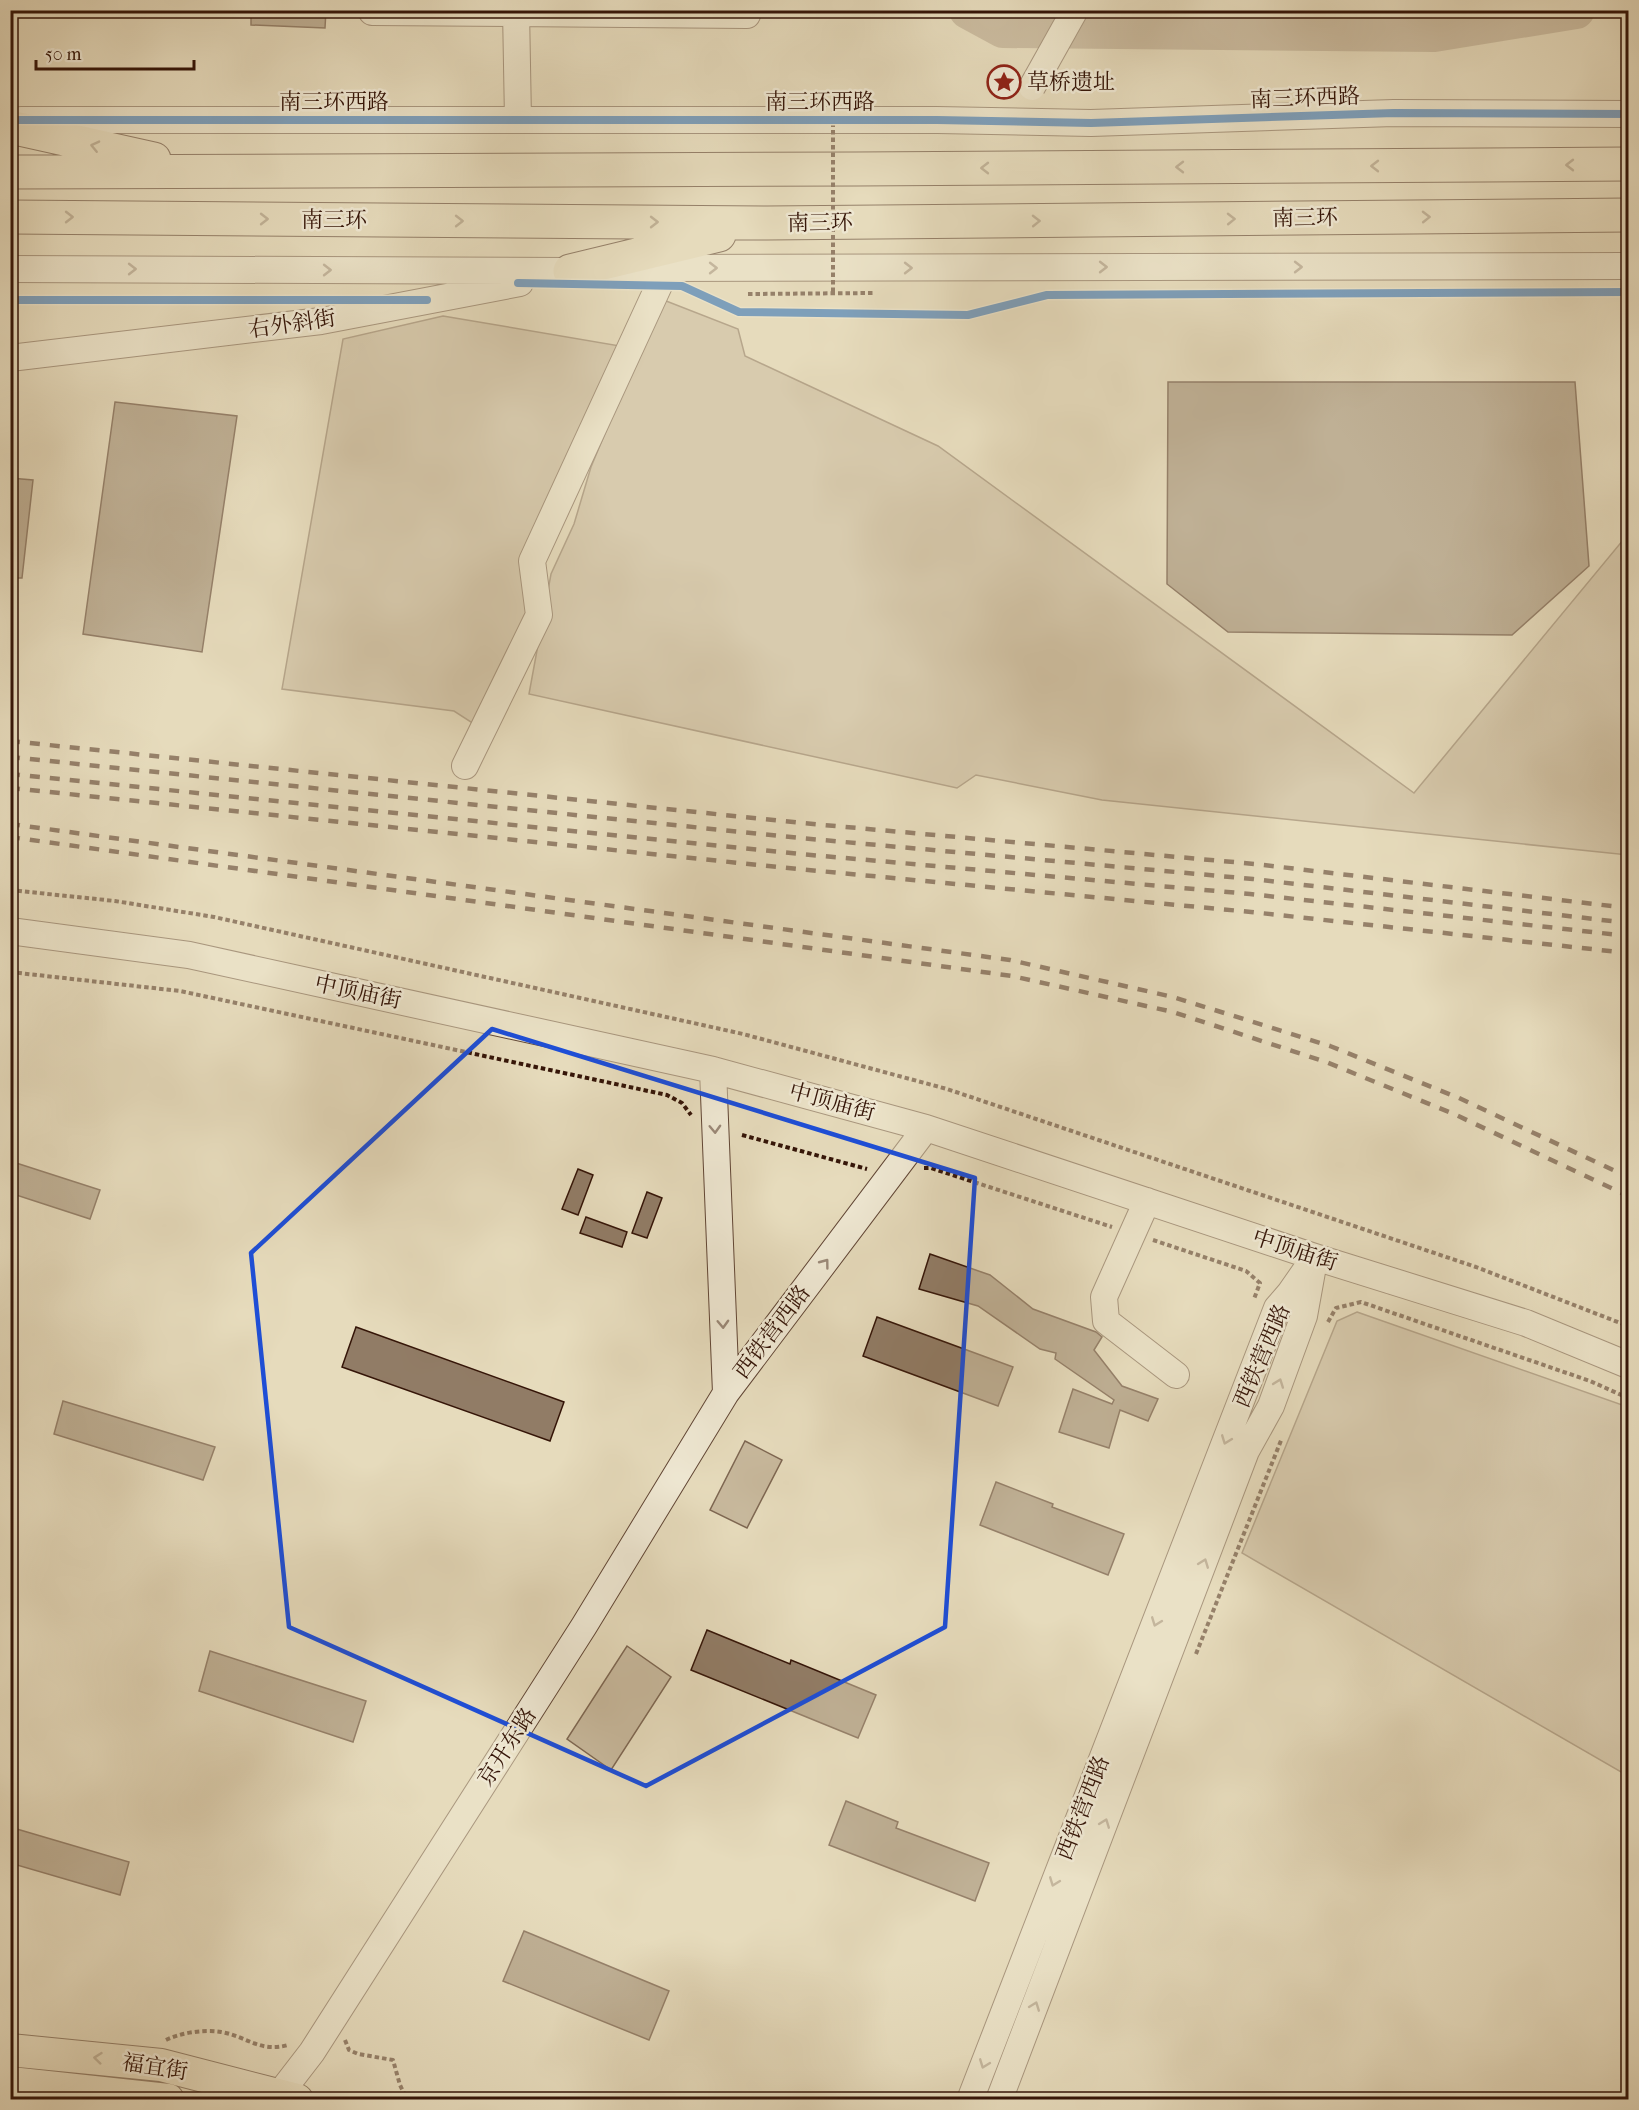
<svg xmlns="http://www.w3.org/2000/svg" width="1639" height="2110" font-family="'IM FELL French Canon','Noto Serif SC',serif">
<style>
.green{fill:#c8b99d;stroke:#7e6752;stroke-width:1.5}
.lines{fill:none;stroke-linecap:round;stroke-linejoin:round}
.river{stroke:#aa987f;stroke-width:38}
.building{fill:#917c66;stroke:#351508;stroke-width:1.5}
.minor-casing{stroke:#614635;stroke-width:28}
.major-casing{stroke:#351508;stroke-width:34}
.highway-casing{stroke:#351508;stroke-width:35}
.path{stroke:#351508;stroke-width:4;stroke-dasharray:4.5 3;stroke-linecap:butt}
.minor{stroke:#efe8d3;stroke-width:26}
.major{stroke:#e6dbbc;stroke-width:32}
.highway{stroke:#e6dbbc;stroke-width:33}
.rail{stroke:#351508;stroke-width:4.5;stroke-dasharray:10 10;stroke-linecap:butt}
.minor-bridge-casing{stroke:#614635;stroke-width:28;stroke-linecap:butt}
.path-bridge{stroke:#351508;stroke-width:4;stroke-dasharray:4.5 3;stroke-linecap:butt}
.minor-bridge{stroke:#efe8d3;stroke-width:26}
.cycleway-casing{stroke:#efe8d3;stroke-width:11}
.cycleway{stroke:#0057b8;stroke-width:8}
.oneway{stroke:#96826b}
.oneway2{stroke:#9b8978}
.marked{fill:none;stroke:#1d4ed8;stroke-width:4.5;stroke-linejoin:round}
.labels{text-anchor:middle;dominant-baseline:central;stroke-width:5;stroke-linejoin:round;paint-order:stroke}
.poi-label{font-size:22px;fill:#351508;stroke:#efe8d3;text-anchor:start}
.street-label{font-size:22px;fill:#351508;stroke:#efe8d3}
</style>
<rect width="100%" height="100%" fill="#e6dbbc"/>
<filter id="stains"><feTurbulence type="fractalNoise" baseFrequency=".00333" numOctaves="4"/><feColorMatrix values="0 0 0 0 .2 0 0 0 0 .09 0 0 0 0 .02 0 0 0 .5 -.17"/></filter>
<radialGradient id="worn" r=".72"><stop offset=".6" stop-color="#630" stop-opacity="0"/><stop offset="1" stop-color="#630" stop-opacity=".3"/></radialGradient>
<path class="green" d="M 661,299 L 738,329 L 745,356 L 938,446 L 1414,793 L 1628,534 L 1628,855 L 1102,800 L 976,775 L 957,788 L 529,694 L 551,574 L 574,524 L 591,467 Z
M 443,316 L 620,346 L 526,552 L 531,616 L 477,726 L 454,711 L 282,689 L 343,339 Z
M 1357,1312 L 1628,1407 L 1628,1776 L 1242,1553 L 1337,1321 Z
M 745,1441 L 782,1460 L 747,1528 L 710,1510 Z
M 627,1646 L 671,1677 L 611,1770 L 567,1739 Z"/>
<g class="lines">
<path class="river" d="M 968,10 L 1003,29 L 1434,33 L 1576,10"/>
</g>
<path class="building" d="M 251,10 L 326,10 L 325,28 L 251,25 Z
M 1168,382 L 1575,382 L 1589,566 L 1512,635 L 1228,632 L 1167,584 Z
M 115,402 L 237,416 L 202,652 L 83,634 Z
M 10,478 L 33,480 L 22,578 L 10,578 Z
M 10,1161 L 100,1190 L 90,1219 L 10,1193 Z
M 578,1169 L 593,1175 L 578,1215 L 562,1209 Z
M 647,1192 L 662,1198 L 647,1238 L 632,1233 Z
M 586,1217 L 627,1232 L 622,1247 L 580,1233 Z
M 930,1254 L 990,1275 L 1033,1309 L 1096,1332 L 1102,1337 L 1094,1350 L 1122,1386 L 1158,1399 L 1148,1421 L 1120,1410 L 1109,1448 L 1059,1432 L 1073,1389 L 1112,1404 L 1114,1400 L 1055,1359 L 1056,1353 L 1040,1349 L 978,1306 L 919,1289 Z
M 877,1317 L 1013,1367 L 998,1406 L 863,1356 Z
M 356,1327 L 564,1402 L 550,1441 L 342,1367 Z
M 63,1401 L 215,1447 L 203,1480 L 54,1434 Z
M 996,1482 L 1053,1504 L 1052,1507 L 1124,1534 L 1108,1575 L 980,1525 Z
M 707,1630 L 790,1664 L 791,1660 L 876,1695 L 858,1738 L 691,1670 Z
M 210,1651 L 366,1701 L 353,1742 L 199,1691 Z
M 846,1801 L 898,1822 L 896,1828 L 989,1863 L 975,1901 L 829,1845 Z
M 10,1827 L 129,1862 L 120,1895 L 10,1863 Z
M 524,1931 L 669,1991 L 649,2040 L 503,1981 Z"/>
<g class="lines">
<g class="minor-casing">
<path id="minor" d="M 516,10 L 518,120
M 372,12 L 747,15 L 747,10
M 21,120 L 937,120 L 1091,123 L 1394,113 L 1628,114
M 10,269 L 570,271 L 667,268 L 1628,266
M 10,358 L 321,321 L 520,283
M 465,766 L 539,615 L 532,561 L 667,268
M 10,931 L 189,955 L 713,1070 L 926,1128 L 1315,1257 L 1526,1323 L 1628,1365
M 713,1070 L 726,1393
M 1147,1201 L 1104,1297 L 1106,1321 L 1176,1375
M 275,2100 L 312,2052 L 584,1626 L 726,1393 L 926,1128
M 970,2100 L 1277,1308 L 1290,1293 L 1315,1257
M 999,2100 L 1246,1451 L 1271,1406 L 1304,1316 L 1313,1266"/>
</g>
<g class="major-casing">
<path id="major" d="M 10,2050 L 161,2065 L 297,2100
M 10,2083 L 168,2100"/>
</g>
<g class="highway-casing">
<path id="highway" d="M 10,127 L 154,159
M 10,172 L 856,169 L 1628,164
M 10,217 L 767,223 L 1628,215
M 570,271 L 719,235"/>
</g>
<path class="path" d="M 748,294 L 874,293
M 10,890 L 115,901 L 214,917 L 743,1034 L 947,1089 L 1476,1267 L 1628,1326
M 10,972 L 180,991 L 667,1095 L 682,1103 L 691,1115
M 742,1135 L 867,1169
M 924,1168 L 931,1168 L 1112,1227
M 1153,1240 L 1246,1271 L 1260,1283 L 1254,1299
M 1328,1322 L 1336,1308 L 1361,1302 L 1590,1381 L 1628,1398
M 1196,1654 L 1282,1438
M 166,2040 C 180,2033 204,2029 221,2032 C 246,2036 260,2053 288,2045
M 345,2040 L 349,2050 L 358,2054 L 393,2060 L 400,2085 L 407,2100"/>
<use href="#minor" class="minor"/>
<use href="#major" class="major"/>
<use href="#highway" class="highway"/>
<path class="rail" d="M 10,741 L 802,823 L 1255,864 L 1628,908
M 10,757 L 800,838 L 1253,879 L 1628,923
M 10,774 L 800,854 L 1250,894 L 1628,936
M 10,788 L 798,869 L 1251,912 L 1628,953
M 10,824 L 1010,960 L 1173,997 L 1330,1046 L 1459,1098 L 1628,1177
M 10,837 L 1012,976 L 1173,1012 L 1326,1062 L 1454,1114 L 1628,1196"/>
<g class="minor-bridge-casing">
<path id="minor-bridge" d="M 1032,87 L 1075,10"/>
</g>
<path class="path-bridge" d="M 833,100 L 833,294"/>
<use href="#minor-bridge" class="minor-bridge"/>
<g class="cycleway-casing">
<path id="cycleway" d="M 10,120 L 937,120 L 1091,123 L 1394,113 L 1628,114
M 518,283 L 682,286 L 739,312 L 968,315 L 1047,295 L 1628,292
M 10,300 L 427,300"/>
</g>
<use href="#cycleway" class="cycleway"/>
</g>
<defs><path id="oneway-chevron" d="M-2-3.5L2.5 0L-2 3.5" fill="none" stroke-width="1.6" stroke-linecap="round" stroke-linejoin="round" transform="scale(1.5)"/></defs>
<g class="oneway">
<use href="#oneway-chevron" transform="translate(95 146) rotate(-167)"/>
<use href="#oneway-chevron" transform="translate(1570 165) rotate(180)"/>
<use href="#oneway-chevron" transform="translate(1375 166) rotate(180)"/>
<use href="#oneway-chevron" transform="translate(1180 167) rotate(180)"/>
<use href="#oneway-chevron" transform="translate(985 168) rotate(180)"/>
<use href="#oneway-chevron" transform="translate(69 217)"/>
<use href="#oneway-chevron" transform="translate(1426 217) rotate(-1)"/>
<use href="#oneway-chevron" transform="translate(264 219)"/>
<use href="#oneway-chevron" transform="translate(1231 219) rotate(-1)"/>
<use href="#oneway-chevron" transform="translate(459 221)"/>
<use href="#oneway-chevron" transform="translate(1036 221) rotate(-1)"/>
<use href="#oneway-chevron" transform="translate(654 222)"/>
<use href="#oneway-chevron" transform="translate(98 2058) rotate(-174)"/>
</g>
<g class="oneway2">
<use href="#oneway-chevron" transform="translate(1103 267)"/>
<use href="#oneway-chevron" transform="translate(1298 267)"/>
<use href="#oneway-chevron" transform="translate(713 268)"/>
<use href="#oneway-chevron" transform="translate(908 268)"/>
<use href="#oneway-chevron" transform="translate(132 269)"/>
<use href="#oneway-chevron" transform="translate(327 270)"/>
<use href="#oneway-chevron" transform="translate(715 1129) rotate(88)"/>
<use href="#oneway-chevron" transform="translate(825 1263) rotate(-53)"/>
<use href="#oneway-chevron" transform="translate(723 1324) rotate(88)"/>
<use href="#oneway-chevron" transform="translate(1279 1383) rotate(-70)"/>
<use href="#oneway-chevron" transform="translate(1226 1440) rotate(111)"/>
<use href="#oneway-chevron" transform="translate(1204 1563) rotate(-69)"/>
<use href="#oneway-chevron" transform="translate(1156 1622) rotate(111)"/>
<use href="#oneway-chevron" transform="translate(1105 1823) rotate(-69)"/>
<use href="#oneway-chevron" transform="translate(1054 1882) rotate(111)"/>
<use href="#oneway-chevron" transform="translate(1035 2006) rotate(-69)"/>
<use href="#oneway-chevron" transform="translate(984 2064) rotate(111)"/>
</g>
<path d="M0 0H1639V2110H0ZM 492,1029 L 975,1178 L 945,1627 L 646,1786 L 289,1627 L 251,1253 Z" fill="#e6dbbc" fill-opacity=".55" fill-rule="evenodd"/>
<path class="marked" d="M 492,1029 L 975,1178 L 945,1627 L 646,1786 L 289,1627 L 251,1253 Z"/>
<defs>
<g id="sight-ring" transform="scale(1.725)"><circle r="9.5" fill="#efe8d3" stroke="#8f2418" stroke-width="1.5"/><path d="M0-6L1.8-2.2L6-1.7L2.9 1.2L3.7 5.4L0 3.3L-3.7 5.4L-2.9 1.2L-6-1.7L-1.8-2.2Z" fill="#8f2418"/></g>
</defs>
<g fill-rule="evenodd">
<use href="#sight-ring" x="1004" y="82"/>
</g>
<g class="labels">
<g class="poi-label">
<text x="1027" y="82">草桥遗址</text>
</g>
<g class="street-label">
<text transform="translate(1305 98) rotate(-2)">南三环西路</text>
<text x="334" y="102">南三环西路</text>
<text x="820" y="102">南三环西路</text>
<text transform="translate(1305 218) rotate(-1)">南三环</text>
<text x="334" y="220">南三环</text>
<text transform="translate(820 223) rotate(-1)">南三环</text>
<text transform="translate(292 324) rotate(-8)">右外斜街</text>
<text transform="translate(358 992) rotate(12)">中顶庙街</text>
<text transform="translate(832 1102) rotate(15)">中顶庙街</text>
<text transform="translate(1295 1250) rotate(18)">中顶庙街</text>
<text transform="translate(772 1332) rotate(-53)">西铁营西路</text>
<text transform="translate(1262 1356) rotate(-67)">西铁营西路</text>
<text transform="translate(507 1747) rotate(-57)">京开东路</text>
<text transform="translate(1083 1808) rotate(-69)">西铁营西路</text>
<text transform="translate(155 2067) rotate(9)">福宜街</text>
</g>
</g>
<rect width="1639" height="2110" fill="none" stroke="#e6dbbc" stroke-width="36"/>
<rect x="12" y="12" width="1615" height="2086" fill="none" stroke="#351508" stroke-width="3"/>
<rect x="18" y="18" width="1603" height="2074" fill="none" stroke="#351508" stroke-width="1.5"/>
<path d="M36 60v9h158v-9" fill="none" stroke="#351508" stroke-width="3"/>
<text x="45" y="60" font-size="18" fill="#351508" stroke="#efe8d3" stroke-width="4.5" paint-order="stroke">50 m</text>
<rect width="100%" height="100%" filter="url(#stains)"/>
<rect width="100%" height="100%" fill="url(#worn)"/>
</svg>
